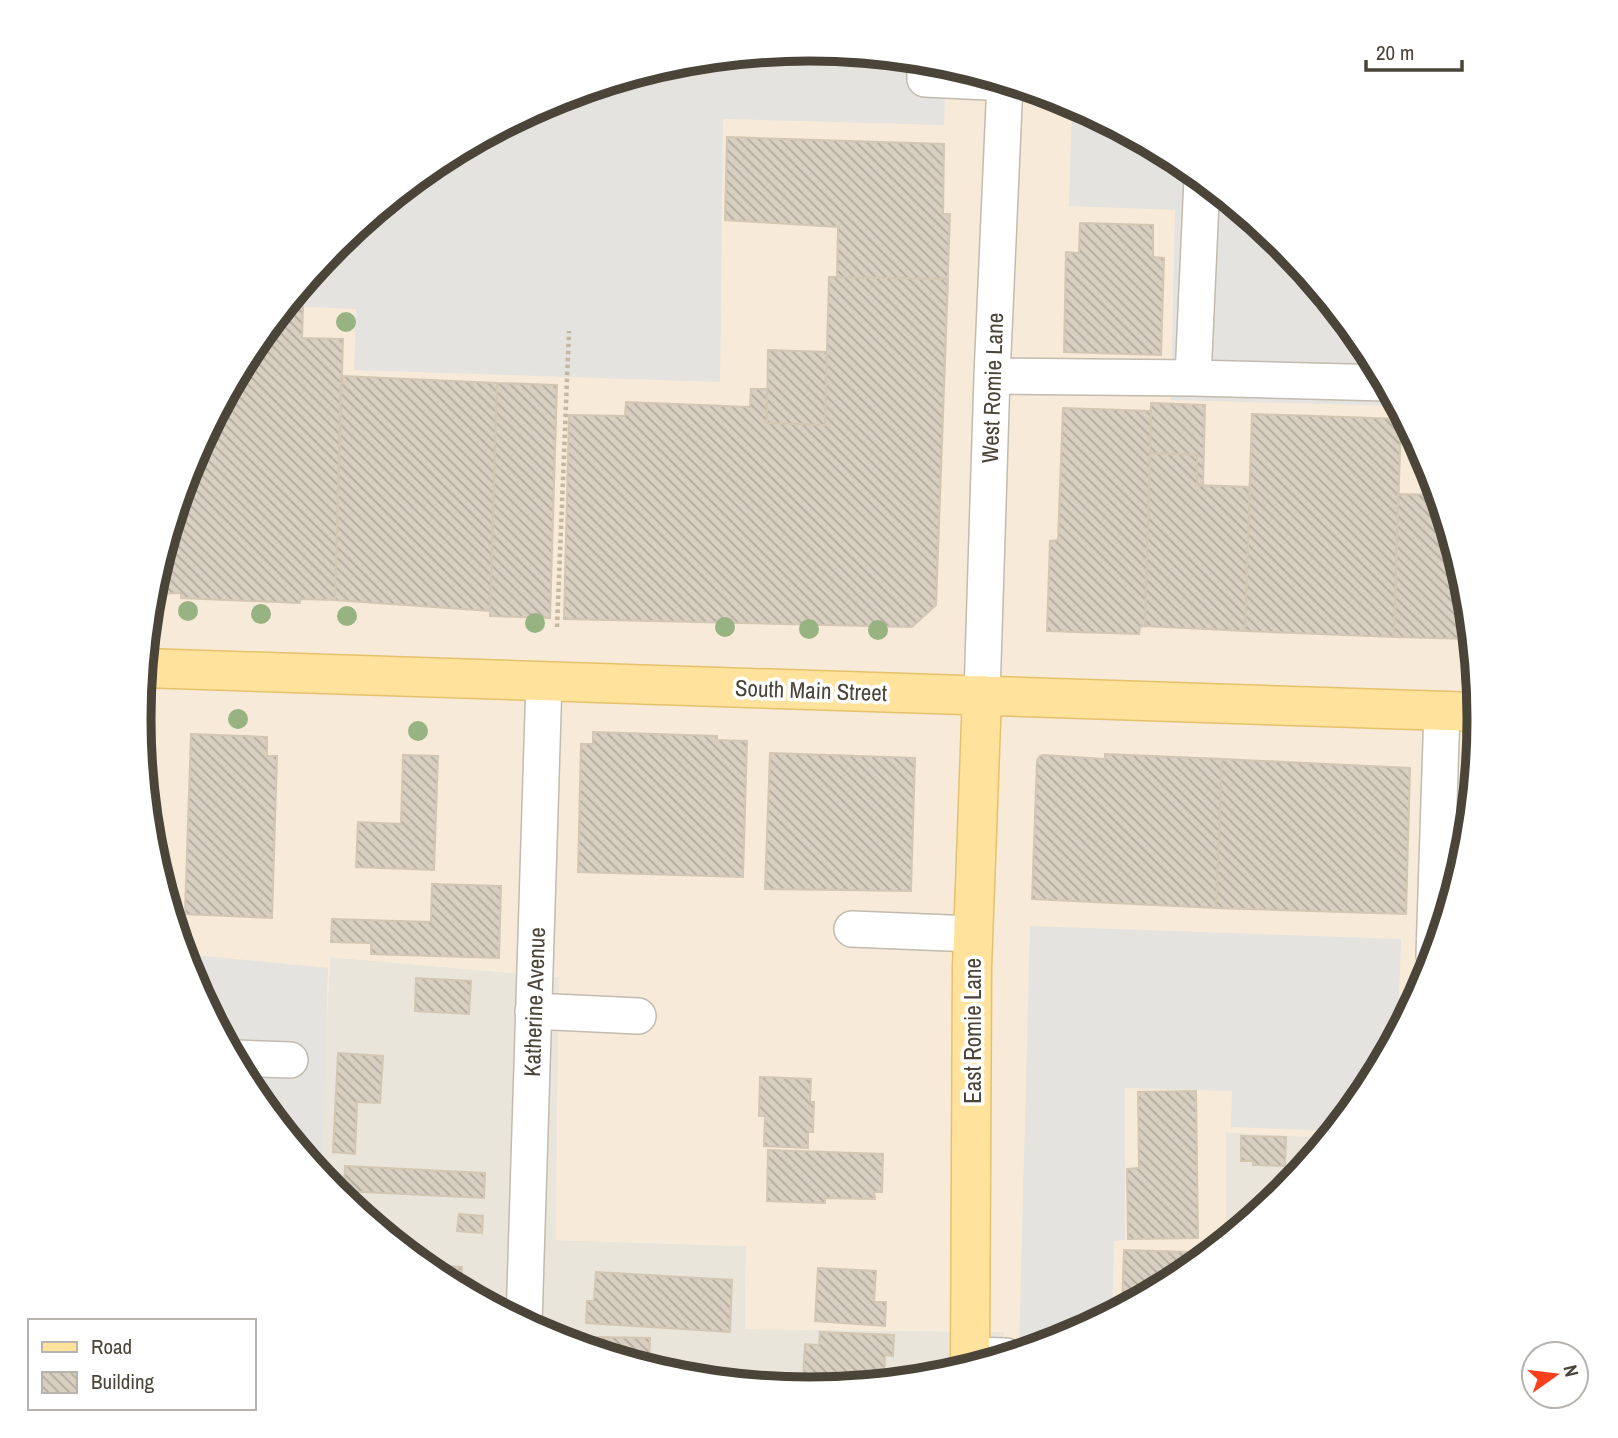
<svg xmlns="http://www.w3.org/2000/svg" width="1618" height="1438" font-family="'Archivo Narrow',sans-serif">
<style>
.residential{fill:#eae5da}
.commercial{fill:#f7ead8}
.parking{fill:#e5e3e0}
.building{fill:url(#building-back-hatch);stroke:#d3c7b4;stroke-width:2}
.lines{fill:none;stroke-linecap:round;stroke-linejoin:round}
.minor-casing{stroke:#c2bbae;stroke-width:38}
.major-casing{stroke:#e6c16a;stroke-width:41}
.path{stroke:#c4b79f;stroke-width:4.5;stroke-dasharray:3.5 3.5;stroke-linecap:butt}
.minor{stroke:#fff;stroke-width:35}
.major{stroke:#ffe39c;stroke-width:38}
.tree{fill:#97b381}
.labels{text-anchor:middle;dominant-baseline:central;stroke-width:7;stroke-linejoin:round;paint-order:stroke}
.street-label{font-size:23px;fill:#4b4439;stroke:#fff}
.rim{fill:none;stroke:#4b4439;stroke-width:9}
</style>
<defs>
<pattern id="building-back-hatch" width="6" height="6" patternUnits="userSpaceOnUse" patternTransform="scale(1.75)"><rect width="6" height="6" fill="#d8cfc1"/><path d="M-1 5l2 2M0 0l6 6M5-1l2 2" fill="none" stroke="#b1aa9e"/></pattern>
</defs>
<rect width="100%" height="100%" fill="#f6f3ec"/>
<path class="residential" d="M 330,957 L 559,977 L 556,1240 L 746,1246 L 745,1329 L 1004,1332 L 1004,1357 L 939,1376 L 809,1389 L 678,1376 L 552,1338 L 436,1276 L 335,1192 L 319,1173 Z
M 1226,1132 L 1328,1138 L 1282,1193 L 1226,1239 Z"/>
<path class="commercial" d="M 809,49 L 940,62 L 1066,100 L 1182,162 L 1283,246 L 1366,347 L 1428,463 L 1466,589 L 1479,719 L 1466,850 L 1428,976 L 1366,1092 L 1328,1138 L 1226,1132 L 1226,1239 L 1181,1276 L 1065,1338 L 1004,1357 L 1004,1332 L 745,1329 L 746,1246 L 556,1240 L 559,977 L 330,957 L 319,1173 L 252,1091 L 190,975 L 152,849 L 139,719 L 152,588 L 190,462 L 252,346 L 336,245 L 437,162 L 553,100 L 679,62 Z"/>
<path class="parking" d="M 809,49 L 946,64 L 944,125 L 723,119 L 720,382 L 354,370 L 356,309 L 285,306 L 336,245 L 437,162 L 553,100 L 679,62 Z
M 1072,104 L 1182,162 L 1283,246 L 1366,347 L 1398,406 L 1171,400 L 1175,210 L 1069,206 Z
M 1030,926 L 1401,939 L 1398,1032 L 1366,1092 L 1334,1131 L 1231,1127 L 1232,1091 L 1125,1088 L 1125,1240 L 1114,1241 L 1112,1313 L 1065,1338 L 1019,1352 Z
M 183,954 L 328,968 L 322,1176 L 252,1091 L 190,975 Z"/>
<path class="building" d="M 727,137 L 944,144 L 943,214 L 950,214 L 936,605 L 912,627 L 564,619 L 569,415 L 625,416 L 626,402 L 750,407 L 751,389 L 767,389 L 767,423 L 825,425 L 829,277 L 837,277 L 838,227 L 725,220 Z
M 1080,223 L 1153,225 L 1153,257 L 1164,258 L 1161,355 L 1064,352 L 1066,252 L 1079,253 Z
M 829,277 L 948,279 L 936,605 L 912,627 L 564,619 L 569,415 L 625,416 L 626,402 L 750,407 L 751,389 L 767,389 L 767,423 L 825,425 Z
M 285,306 L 303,307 L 302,338 L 343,339 L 335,600 L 300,599 L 300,603 L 181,598 L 181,593 L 154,594 L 155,579 L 190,462 L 252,346 Z
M 768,350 L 827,352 L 825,425 L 767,423 Z
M 341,376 L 497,383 L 490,611 L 335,600 Z
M 497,383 L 557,385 L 550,618 L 490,616 Z
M 1151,403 L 1205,405 L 1203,486 L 1197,485 L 1197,455 L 1150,453 Z
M 1063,408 L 1151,411 L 1145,626 L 1140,627 L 1139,634 L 1047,631 L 1050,541 L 1058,540 Z
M 1252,414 L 1401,419 L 1394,637 L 1245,631 Z
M 1150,453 L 1197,455 L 1197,485 L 1250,487 L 1245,631 L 1145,626 Z
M 1398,494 L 1438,495 L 1443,510 L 1441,552 L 1455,552 L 1466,589 L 1471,639 L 1394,637 Z
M 593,732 L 717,736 L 717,740 L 747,741 L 743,877 L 578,872 L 581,744 L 593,744 Z
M 191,734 L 267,737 L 267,756 L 277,756 L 272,918 L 185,914 Z
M 770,753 L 915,758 L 911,891 L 765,889 Z
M 1105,754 L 1222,759 L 1216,908 L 1032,899 L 1037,760 L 1040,756 L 1044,755 L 1105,759 Z
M 403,755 L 438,756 L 434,870 L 356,867 L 358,822 L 401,824 Z
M 1222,759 L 1410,768 L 1406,914 L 1216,908 Z
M 432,884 L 501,886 L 499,958 L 371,954 L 371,943 L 331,942 L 332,919 L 431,922 Z
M 416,978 L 471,981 L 469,1014 L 415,1011 Z
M 338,1053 L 383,1056 L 380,1103 L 357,1102 L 355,1154 L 333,1152 Z
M 760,1077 L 811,1079 L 810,1102 L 814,1102 L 813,1132 L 808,1132 L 808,1148 L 764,1146 L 765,1116 L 759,1116 Z
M 1196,1091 L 1198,1238 L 1128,1239 L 1127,1169 L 1139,1168 L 1138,1092 Z
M 1241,1136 L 1286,1137 L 1285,1166 L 1253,1165 L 1253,1161 L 1241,1161 Z
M 768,1150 L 883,1154 L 882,1192 L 874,1192 L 875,1199 L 825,1198 L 825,1203 L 767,1201 Z
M 345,1166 L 485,1173 L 484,1198 L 344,1191 Z
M 343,1199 L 363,1200 L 362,1215 Z
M 459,1214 L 483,1216 L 482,1233 L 457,1231 Z
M 1237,1215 L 1255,1215 L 1237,1230 Z
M 1124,1250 L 1187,1252 L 1186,1272 L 1122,1307 Z
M 422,1264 L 462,1267 L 461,1280 L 469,1281 L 469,1293 L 436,1276 Z
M 818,1268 L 876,1271 L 874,1302 L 886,1302 L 885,1326 L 815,1321 Z
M 596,1272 L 732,1280 L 730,1332 L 586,1323 L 587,1301 L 594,1301 Z
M 820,1332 L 894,1335 L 893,1356 L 885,1355 L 884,1379 L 870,1379 L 870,1383 L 847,1385 L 847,1380 L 803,1378 L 805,1344 L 819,1345 Z
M 597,1337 L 650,1338 L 649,1367 L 597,1351 Z"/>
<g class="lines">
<g class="minor-casing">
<path id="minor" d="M 925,60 L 925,79 L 1008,83
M 992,376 L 1193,378 L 1386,383
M 1193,378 L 1202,179
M 982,695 L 992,376 L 1005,82
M 852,929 L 973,934
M 1434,955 L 1442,710
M 533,1011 L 638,1016
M 234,1058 L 290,1060
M 524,1323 L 544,681
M 971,1355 L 1006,1356"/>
</g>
<g class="major-casing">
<path id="major" d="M 144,668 L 1478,712
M 970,1367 L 972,967 L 982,695"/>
</g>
<path class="path" d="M 557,627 L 569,331"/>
<use href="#minor" class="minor"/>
<use href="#major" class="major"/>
</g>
<g class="tree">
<circle cx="346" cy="322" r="10"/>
<circle cx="188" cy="611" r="10"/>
<circle cx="261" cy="614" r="10"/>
<circle cx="347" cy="616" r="10"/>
<circle cx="535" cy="623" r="10"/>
<circle cx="725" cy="627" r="10"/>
<circle cx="809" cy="629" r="10"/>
<circle cx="878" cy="630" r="10"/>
<circle cx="238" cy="719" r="10"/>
<circle cx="418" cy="731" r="10"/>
</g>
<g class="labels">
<g class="street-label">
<text transform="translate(992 388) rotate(-88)">West Romie Lane</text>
<text transform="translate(811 690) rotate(2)">South Main Street</text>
<text transform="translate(534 1002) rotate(-88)">Katherine Avenue</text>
<text transform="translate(972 1031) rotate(-90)">East Romie Lane</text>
</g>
</g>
<path d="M0 0H1618V1438H0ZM151 719a658 658 0 1 1 1316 0a658 658 0 1 1-1316 0Z" fill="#fff" fill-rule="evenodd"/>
<path class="rim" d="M151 719a658 658 0 1 1 1316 0a658 658 0 1 1-1316 0Z"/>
<rect x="28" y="1319" width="228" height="91" fill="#ffffff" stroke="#b7b4b0" stroke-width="2"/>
<rect x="42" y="1342" width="35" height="10" fill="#ffe39c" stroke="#b7b4b0" stroke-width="2"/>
<text x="91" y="1354" font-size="21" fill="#4b4439">Road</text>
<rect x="42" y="1372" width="35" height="21" fill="url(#building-back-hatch)" stroke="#b7b4b0" stroke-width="2"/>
<text x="91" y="1389" font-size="21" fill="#4b4439">Building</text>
<g transform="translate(1555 1375) rotate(76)"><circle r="33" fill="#ffffff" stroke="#b7b4b0" stroke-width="2"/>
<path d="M0-5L12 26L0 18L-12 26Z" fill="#fc3f1d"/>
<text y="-10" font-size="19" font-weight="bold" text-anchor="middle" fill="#4b4439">N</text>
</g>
<path d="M1366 60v10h96v-10" fill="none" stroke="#4b4439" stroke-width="3.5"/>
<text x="1376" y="60" font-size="21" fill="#4b4439" stroke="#ffffff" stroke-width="5" paint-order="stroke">20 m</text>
</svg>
